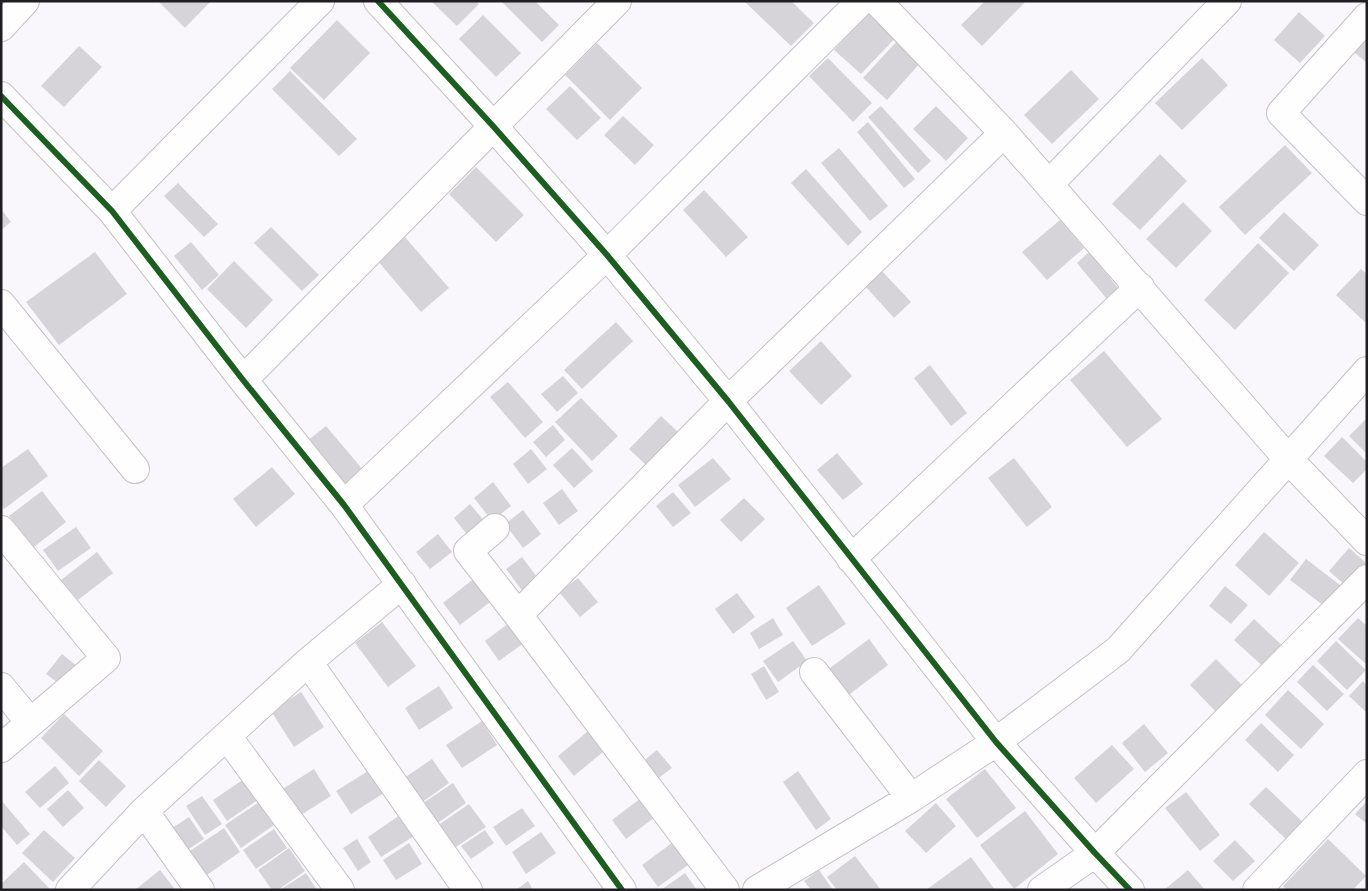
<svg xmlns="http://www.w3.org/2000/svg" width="1368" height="891" font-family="'Alegreya Sans',sans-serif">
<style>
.building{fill:#d6d4d8}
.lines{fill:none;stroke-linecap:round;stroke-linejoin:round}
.minor-casing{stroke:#c4c2c5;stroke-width:30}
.minor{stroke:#fefeff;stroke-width:28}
.cycleway-casing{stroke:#fff;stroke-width:9}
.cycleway{stroke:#1b5e20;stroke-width:6}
</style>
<rect width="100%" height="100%" fill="#faf7fc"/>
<path class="building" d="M 158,1 L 211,1 L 185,28 Z
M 431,1 L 476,1 L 479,4 L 457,26 Z
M 501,1 L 535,1 L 559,25 L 542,42 Z
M 744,1 L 791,1 L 814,23 L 791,46 Z
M 985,1 L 1026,1 L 982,46 L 961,25 Z
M 872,8 L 900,33 L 861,74 L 834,50 Z
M 1299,12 L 1325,36 L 1300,63 L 1274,40 Z
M 483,15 L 521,53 L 496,77 L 459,39 Z
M 337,20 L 370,53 L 324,100 L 290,68 Z
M 1367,38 L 1367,63 L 1354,52 Z
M 898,40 L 922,61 L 887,100 L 863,78 Z
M 597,43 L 642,88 L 610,120 L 565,75 Z
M 79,46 L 102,67 L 64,107 L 41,86 Z
M 828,58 L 872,103 L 853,122 L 809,76 Z
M 1202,58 L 1228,85 L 1182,130 L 1155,103 Z
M 1071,70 L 1099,99 L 1052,144 L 1024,115 Z
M 290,71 L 357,139 L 339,156 L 272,89 Z
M 570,86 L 601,118 L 577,140 L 546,109 Z
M 881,106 L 931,161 L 918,173 L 868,117 Z
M 936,106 L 968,138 L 946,161 L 913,129 Z
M 623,116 L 654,145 L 635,165 L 604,135 Z
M 868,122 L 915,179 L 904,188 L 857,132 Z
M 1285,145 L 1312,173 L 1245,235 L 1219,207 Z
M 839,148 L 888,206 L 870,221 L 821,163 Z
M 1160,154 L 1187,181 L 1140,230 L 1112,204 Z
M 476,167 L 524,215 L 496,242 L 449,194 Z
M 806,169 L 862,232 L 848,246 L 791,183 Z
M 178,183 L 218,224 L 204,237 L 164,196 Z
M 704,190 L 748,237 L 726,257 L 683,210 Z
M 1183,202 L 1212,231 L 1176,268 L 1146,239 Z
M 1,209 L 11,222 L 1,230 Z
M 1284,212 L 1319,245 L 1294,271 L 1259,238 Z
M 1060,220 L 1084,248 L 1047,280 L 1022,252 Z
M 271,227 L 319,275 L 302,291 L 254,243 Z
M 405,237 L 449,288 L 421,312 L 377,260 Z
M 191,242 L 219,275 L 202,290 L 174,256 Z
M 1258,243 L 1289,273 L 1235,330 L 1204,300 Z
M 95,252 L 127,294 L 59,345 L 26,302 Z
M 1089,252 L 1118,288 L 1106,298 L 1077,263 Z
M 234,261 L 273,300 L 246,328 L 207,289 Z
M 1361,269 L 1367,274 L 1367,324 L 1336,295 Z
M 882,271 L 911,302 L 894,318 L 866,287 Z
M 616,322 L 633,341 L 582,389 L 564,370 Z
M 821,341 L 852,376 L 821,405 L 789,371 Z
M 1104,351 L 1162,419 L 1127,447 L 1070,380 Z
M 930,365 L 967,413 L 951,426 L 914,378 Z
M 563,376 L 578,393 L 557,412 L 541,394 Z
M 508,382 L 543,422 L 525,438 L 490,397 Z
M 581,398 L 618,436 L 592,461 L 555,422 Z
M 661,416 L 678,432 L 646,465 L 629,449 Z
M 1367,418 L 1367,454 L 1349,436 Z
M 553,425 L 565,440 L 546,457 L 533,442 Z
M 326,426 L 364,471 L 345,486 L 307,441 Z
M 1342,437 L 1367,462 L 1367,469 L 1353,483 L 1324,456 Z
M 572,448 L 593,471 L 574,488 L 553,465 Z
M 28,449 L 48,476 L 4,509 L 1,505 L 1,468 Z
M 531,449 L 547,469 L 528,484 L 513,464 Z
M 837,453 L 863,484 L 843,500 L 817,470 Z
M 713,458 L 731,479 L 695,507 L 678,485 Z
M 1014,458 L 1052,507 L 1027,527 L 988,478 Z
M 272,467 L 295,494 L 256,527 L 233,499 Z
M 493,482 L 511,506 L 492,521 L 474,498 Z
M 562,489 L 578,511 L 559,525 L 543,503 Z
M 42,491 L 66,522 L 34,547 L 9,516 Z
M 673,492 L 691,513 L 673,527 L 656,506 Z
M 744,498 L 765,519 L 741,542 L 720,520 Z
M 470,504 L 486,523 L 469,537 L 454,518 Z
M 523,510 L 541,534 L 523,548 L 505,524 Z
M 76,527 L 91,548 L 58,571 L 43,550 Z
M 1264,532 L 1299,563 L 1269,596 L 1235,565 Z
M 438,534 L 452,552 L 430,569 L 416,552 Z
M 1349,548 L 1366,563 L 1346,586 L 1329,571 Z
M 97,552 L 113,573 L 78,600 L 61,580 Z
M 522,557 L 540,581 L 524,593 L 506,569 Z
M 1306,559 L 1344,588 L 1328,609 L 1290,580 Z
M 476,577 L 494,599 L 460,625 L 443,603 Z
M 578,578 L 598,602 L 580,617 L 559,592 Z
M 819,585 L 846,624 L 812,646 L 786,608 Z
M 1225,586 L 1248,605 L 1231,624 L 1209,606 Z
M 737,593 L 755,617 L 733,634 L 715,609 Z
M 773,618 L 783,635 L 759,649 L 750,633 Z
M 1358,618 L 1367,626 L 1367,665 L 1338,639 Z
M 1254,619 L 1288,651 L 1269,672 L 1234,640 Z
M 513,620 L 528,640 L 499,661 L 485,641 Z
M 382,622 L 416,666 L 388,687 L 355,643 Z
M 869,639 L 888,665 L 846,697 L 826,671 Z
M 793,641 L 807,661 L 778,682 L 763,661 Z
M 1336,641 L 1366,670 L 1347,690 L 1317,661 Z
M 62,654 L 77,666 L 62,686 L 46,674 Z
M 1216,659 L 1246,689 L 1219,715 L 1190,685 Z
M 1313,665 L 1344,694 L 1327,711 L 1297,682 Z
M 764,666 L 779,692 L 766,700 L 751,674 Z
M 1363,681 L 1367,685 L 1367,713 L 1349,696 Z
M 439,686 L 453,708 L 419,730 L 405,708 Z
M 1288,690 L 1324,724 L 1301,749 L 1265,715 Z
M 301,692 L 324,727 L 294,747 L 271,711 Z
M 64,714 L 103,751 L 79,776 L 41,738 Z
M 482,721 L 497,745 L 462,768 L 446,745 Z
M 1261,723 L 1294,755 L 1278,772 L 1245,740 Z
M 1144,724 L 1168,753 L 1145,772 L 1122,743 Z
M 593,727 L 609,747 L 574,776 L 558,756 Z
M 1112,745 L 1134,769 L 1096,803 L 1074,778 Z
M 657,750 L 672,768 L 656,780 L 642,762 Z
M 432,759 L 449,783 L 421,803 L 404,778 Z
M 99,760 L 126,786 L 106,807 L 79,781 Z
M 55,766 L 69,783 L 40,808 L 25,792 Z
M 373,768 L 387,791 L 351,814 L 336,791 Z
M 314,769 L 331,796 L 293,820 L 276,793 Z
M 985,769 L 1016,808 L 977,838 L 946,799 Z
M 798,771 L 831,819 L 816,830 L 783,782 Z
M 244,779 L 258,800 L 227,821 L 213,800 Z
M 453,783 L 466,803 L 435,825 L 420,805 Z
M 1266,787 L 1307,826 L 1290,843 L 1249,804 Z
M 68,790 L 84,808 L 63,827 L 47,809 Z
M 1186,792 L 1220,835 L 1200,851 L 1165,808 Z
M 645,795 L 659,814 L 626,839 L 612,820 Z
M 202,796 L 222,824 L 205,835 L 186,806 Z
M 1,800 L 30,834 L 17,845 L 1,826 Z
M 1367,801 L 1367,824 L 1355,814 Z
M 259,802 L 274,825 L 241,848 L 225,825 Z
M 936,803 L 956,826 L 926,853 L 905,831 Z
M 469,804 L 486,827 L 450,851 L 434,828 Z
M 522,808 L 535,826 L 506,846 L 493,827 Z
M 1025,811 L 1058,854 L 1014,889 L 980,845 Z
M 400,815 L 414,836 L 381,857 L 368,837 Z
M 189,817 L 204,839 L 184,852 L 169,830 Z
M 224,828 L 240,852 L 204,877 L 187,853 Z
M 274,829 L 287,848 L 256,869 L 243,850 Z
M 44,830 L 75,858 L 53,882 L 22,853 Z
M 485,830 L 494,843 L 471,859 L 461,846 Z
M 541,832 L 556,853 L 526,874 L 512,852 Z
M 357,839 L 371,862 L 358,871 L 343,848 Z
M 1328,839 L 1366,876 L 1353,890 L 1286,890 L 1283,886 Z
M 1235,840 L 1255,861 L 1233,881 L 1213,861 Z
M 409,843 L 422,864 L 396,880 L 383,860 Z
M 672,843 L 688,865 L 658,887 L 642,865 Z
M 289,848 L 305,871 L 278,890 L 272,890 L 258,870 Z
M 855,856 L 881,890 L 837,890 L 827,877 Z
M 971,857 L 995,890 L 926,890 Z
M 24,862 L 49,888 L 48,890 L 1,890 L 1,884 Z
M 160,870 L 174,888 L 171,890 L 135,890 Z
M 819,870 L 833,890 L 811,890 L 804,881 Z
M 1188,870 L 1205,890 L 1164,890 Z
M 306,873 L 317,890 L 280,890 Z
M 685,873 L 697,890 L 661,890 Z
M 528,881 L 533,890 L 516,890 Z"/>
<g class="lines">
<g class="minor-casing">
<path id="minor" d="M 378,1 L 493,126 L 607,255 L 728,401 L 996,742 L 1095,853 L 1130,890
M 877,1 L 1004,133 L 1288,459 L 1367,541
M 1367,17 L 1281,113 L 1367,201
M 1,27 L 25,1
M 1,96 L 112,211 L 243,380 L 344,505 L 622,890
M 1049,184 L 1227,1
M 112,211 L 320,1
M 1,304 L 135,469
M 243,380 L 617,1
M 344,505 L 607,255 L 861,1
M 495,528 L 468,551 L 518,615 L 725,890
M 1,530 L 106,658 L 1,748
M 851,559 L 1140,287
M 518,615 L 728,401 L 1004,133
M 308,662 L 468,890
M 814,672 L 911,798
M 1,687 L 30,722
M 227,736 L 340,890
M 144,811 L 200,890
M 70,890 L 144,811 L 308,662 L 402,584
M 757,890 L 911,798 L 996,742 L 1118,650 L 1367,371
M 1042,890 L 1095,853 L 1367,579
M 1257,890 L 1367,774"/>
</g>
<use href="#minor" class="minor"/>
<g class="cycleway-casing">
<path id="cycleway" d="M 378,1 L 493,126 L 607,255 L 728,401 L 996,742 L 1095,853 L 1130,890
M 1,96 L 112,211 L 243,380 L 344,505 L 622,890"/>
</g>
<use href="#cycleway" class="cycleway"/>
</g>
<rect width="1368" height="891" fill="none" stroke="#201e22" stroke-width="5"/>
</svg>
